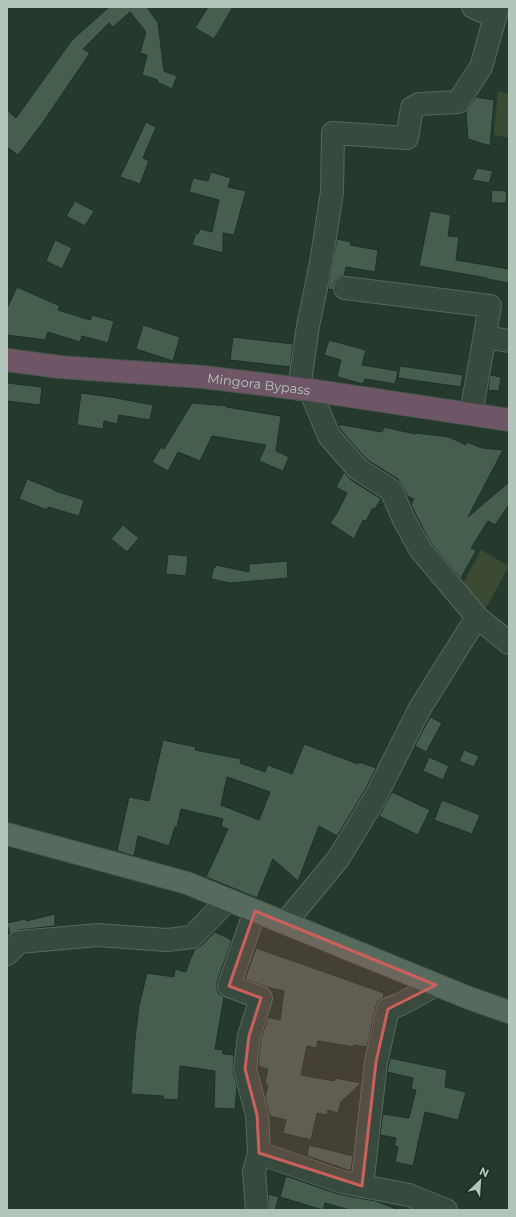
<svg xmlns="http://www.w3.org/2000/svg" width="516" height="1217" font-family="Montserrat,sans-serif">
<style>
.green{fill:#3c4a33}
.building{fill:#465e4e;stroke:#1f3125;fill-rule:evenodd}
.lines{fill:none;stroke-linecap:round;stroke-linejoin:round}
.minor-casing{stroke:#56685c;stroke-width:24}
.major-casing{stroke:#44564a;stroke-width:24}
.highway-casing{stroke:#435549;stroke-width:24}
.minor{stroke:#384a3e;stroke-width:22}
.major{stroke:#566a5d;stroke-width:22}
.highway{stroke:#6f5666;stroke-width:22}
.marked{fill:#ca5f5b;fill-opacity:0.2;stroke:#ca5f5b;stroke-width:3;stroke-linejoin:round}
.labels{text-anchor:middle;dominant-baseline:central;stroke-width:4;stroke-linejoin:round;paint-order:stroke}
.street-label{font-size:13px;fill:#b3c5ba;stroke:#1d2f23}
</style>
<rect width="100%" height="100%" fill="#25392c"/>
<path class="green" d="M 498,91 L 509,94 L 509,138 L 494,135 Z
M 481,550 L 509,566 L 486,608 L 462,585 Z"/>
<path class="building" d="M 109,7 L 147,7 L 158,23 L 164,71 L 177,76 L 172,89 L 157,82 L 158,80 L 142,75 L 147,55 L 140,53 L 146,32 L 130,12 L 113,27 L 109,23 L 83,49 L 90,53 L 41,125 L 18,155 L 7,147 L 7,110 L 16,118 L 72,40 Z
M 208,7 L 233,7 L 214,39 L 195,28 Z
M 476,97 L 494,100 L 490,146 L 468,139 L 466,111 Z
M 146,122 L 156,127 L 143,158 L 149,161 L 140,184 L 120,177 Z
M 477,168 L 493,171 L 489,183 L 472,180 Z
M 211,172 L 231,178 L 228,187 L 246,191 L 234,235 L 223,233 L 223,253 L 192,245 L 196,233 L 198,234 L 200,229 L 212,232 L 219,200 L 189,192 L 193,178 L 208,181 Z
M 492,190 L 507,191 L 506,203 L 491,203 Z
M 75,201 L 94,211 L 85,226 L 66,216 Z
M 430,211 L 451,215 L 448,236 L 459,237 L 456,260 L 509,269 L 509,283 L 487,279 L 487,278 L 419,266 Z
M 337,239 L 351,242 L 350,245 L 378,250 L 375,272 L 346,267 L 344,276 L 340,277 L 335,281 L 333,286 L 333,290 L 328,289 Z
M 55,240 L 72,248 L 62,269 L 46,261 Z
M 17,287 L 60,306 L 58,310 L 90,320 L 92,315 L 114,321 L 108,343 L 82,336 L 80,342 L 48,332 L 45,340 L 7,335 L 7,308 Z
M 143,325 L 180,337 L 173,361 L 136,349 Z
M 233,337 L 293,344 L 290,367 L 230,360 Z
M 329,340 L 366,350 L 362,365 L 398,371 L 395,384 L 365,379 L 363,384 L 337,377 L 341,360 L 324,355 Z
M 400,366 L 463,375 L 461,387 L 398,378 Z
M 490,375 L 501,377 L 499,391 L 488,390 Z
M 7,383 L 42,387 L 40,405 L 7,401 Z
M 81,393 L 111,397 L 153,405 L 150,420 L 119,415 L 117,424 L 104,421 L 103,429 L 77,425 Z
M 192,403 L 227,406 L 226,407 L 281,416 L 276,451 L 289,457 L 283,471 L 259,461 L 266,445 L 212,436 L 200,461 L 178,452 L 168,471 L 152,462 L 161,447 L 164,449 Z
M 338,424 L 382,432 L 384,427 L 415,434 L 416,433 L 449,437 L 466,445 L 467,442 L 482,448 L 503,450 L 468,517 L 509,482 L 509,505 L 495,525 L 488,521 L 471,548 L 476,551 L 463,574 L 461,579 L 430,542 L 411,505 L 414,499 L 407,496 L 402,485 L 398,479 L 366,459 L 340,429 Z
M 344,472 L 351,480 L 381,499 L 375,509 L 373,508 L 366,521 L 363,520 L 354,539 L 330,523 L 337,513 L 347,493 L 336,487 Z
M 27,479 L 55,490 L 55,491 L 84,500 L 79,516 L 48,507 L 47,510 L 19,499 Z
M 123,525 L 139,538 L 127,552 L 111,539 Z
M 168,554 L 188,556 L 186,576 L 166,574 Z
M 287,561 L 288,578 L 230,583 L 211,579 L 213,570 L 216,565 L 249,572 L 249,564 Z
M 430,717 L 442,723 L 426,752 L 415,746 Z
M 163,740 L 196,747 L 195,750 L 241,759 L 240,763 L 265,772 L 268,765 L 292,774 L 304,744 L 358,764 L 359,762 L 376,768 L 364,792 L 337,836 L 319,826 L 298,881 L 273,859 L 257,898 L 206,877 L 228,829 L 221,826 L 223,819 L 181,809 L 177,827 L 175,827 L 169,846 L 138,836 L 134,856 L 117,851 L 129,797 L 149,801 ZM 227,777 L 270,792 L 259,820 L 221,805 Z
M 464,750 L 479,756 L 474,767 L 459,761 Z
M 429,757 L 449,766 L 443,780 L 423,771 Z
M 392,792 L 430,810 L 418,835 L 379,816 Z
M 442,800 L 480,815 L 472,834 L 434,820 Z
M 55,914 L 55,926 L 18,930 L 10,934 L 7,923 L 25,919 L 26,921 Z
M 215,932 L 232,940 L 217,982 L 217,989 L 219,994 L 224,997 L 215,1049 L 223,1050 L 223,1054 L 234,1055 L 233,1072 L 237,1086 L 235,1109 L 214,1108 L 215,1071 L 180,1066 L 178,1100 L 163,1099 L 163,1096 L 131,1094 L 135,1039 L 139,1006 L 147,973 L 174,977 L 175,969 L 186,972 L 190,960 L 195,949 L 201,946 Z
M 256,948 L 384,993 L 383,998 L 378,1001 L 376,1006 L 367,1047 L 354,1045 L 354,1047 L 318,1041 L 316,1048 L 307,1046 L 301,1075 L 334,1081 L 335,1078 L 361,1083 L 341,1102 L 338,1113 L 328,1110 L 327,1115 L 317,1113 L 311,1140 L 283,1133 L 286,1120 L 270,1116 L 265,1097 L 268,1086 L 265,1082 L 268,1069 L 258,1066 L 261,1039 L 268,1017 L 280,1020 L 284,991 L 266,987 L 245,979 Z
M 390,1058 L 447,1070 L 445,1087 L 466,1092 L 458,1120 L 425,1112 L 413,1166 L 395,1162 L 398,1147 L 394,1146 L 396,1138 L 380,1135 L 383,1114 L 409,1118 L 416,1090 L 411,1089 L 413,1078 L 387,1072 Z
M 309,1145 L 353,1156 L 351,1171 L 307,1156 Z
M 286,1176 L 338,1194 L 375,1201 L 394,1208 L 394,1210 L 350,1210 L 325,1203 L 323,1210 L 280,1197 Z
M 268,1194 L 279,1197 L 275,1210 L 269,1210 Z"/>
<g class="lines">
<g class="minor-casing">
<path id="minor" d="M 473,7 L 495,17
M 345,288 L 490,306 L 471,414
M 485,337 L 509,341
M 299,389 L 308,326 L 321,263 L 332,192 L 333,133 L 407,138 L 412,108 L 419,104 L 458,102 L 481,67 L 498,7
M 310,390 L 329,436 L 358,469 L 391,490 L 404,520 L 420,549 L 477,617 L 509,643
M 255,911 L 229,986 L 261,998 L 249,1036 L 245,1069 L 257,1115 L 259,1153 L 254,1172 L 257,1210
M 285,923 L 338,859 L 375,798 L 420,708 L 477,617
M 7,954 L 19,942 L 98,935 L 167,940 L 192,937 L 228,900
M 259,1153 L 342,1182 L 409,1195 L 446,1210
M 362,1186 L 376,1062 L 388,1009 L 401,1004 L 436,985"/>
</g>
<g class="major-casing">
<path id="major" d="M 7,834 L 187,883 L 469,998 L 509,1012"/>
</g>
<g class="highway-casing">
<g id="highway">
<path id="s1" d="M 7,360 L 60,367 L 203,377 L 310,390 L 509,420"/>
</g>
</g>
<use href="#minor" class="minor"/>
<use href="#major" class="major"/>
<use href="#highway" class="highway"/>
</g>
<path class="marked" d="M 255,911 L 436,985 L 388,1009 L 376,1062 L 362,1186 L 259,1153 L 257,1115 L 245,1069 L 249,1036 L 261,998 L 229,986 Z"/>
<g class="labels">
<g class="street-label">
<text stroke="none"><textPath href="#s1" startOffset="253">Mingora Bypass</textPath></text>
</g>
</g>
<rect width="516" height="1217" fill="none" stroke="#b3c5ba" stroke-width="16"/>
<g transform="translate(480 1181) rotate(25)" stroke="#1d2f23" stroke-width="3" paint-order="stroke">
<path d="M0-3L7 15L0 10L-7 15Z" fill="#b3c5ba"/>
<text y="-6" font-size="11" font-weight="bold" text-anchor="middle" fill="#b3c5ba">N</text>
</g>
</svg>
